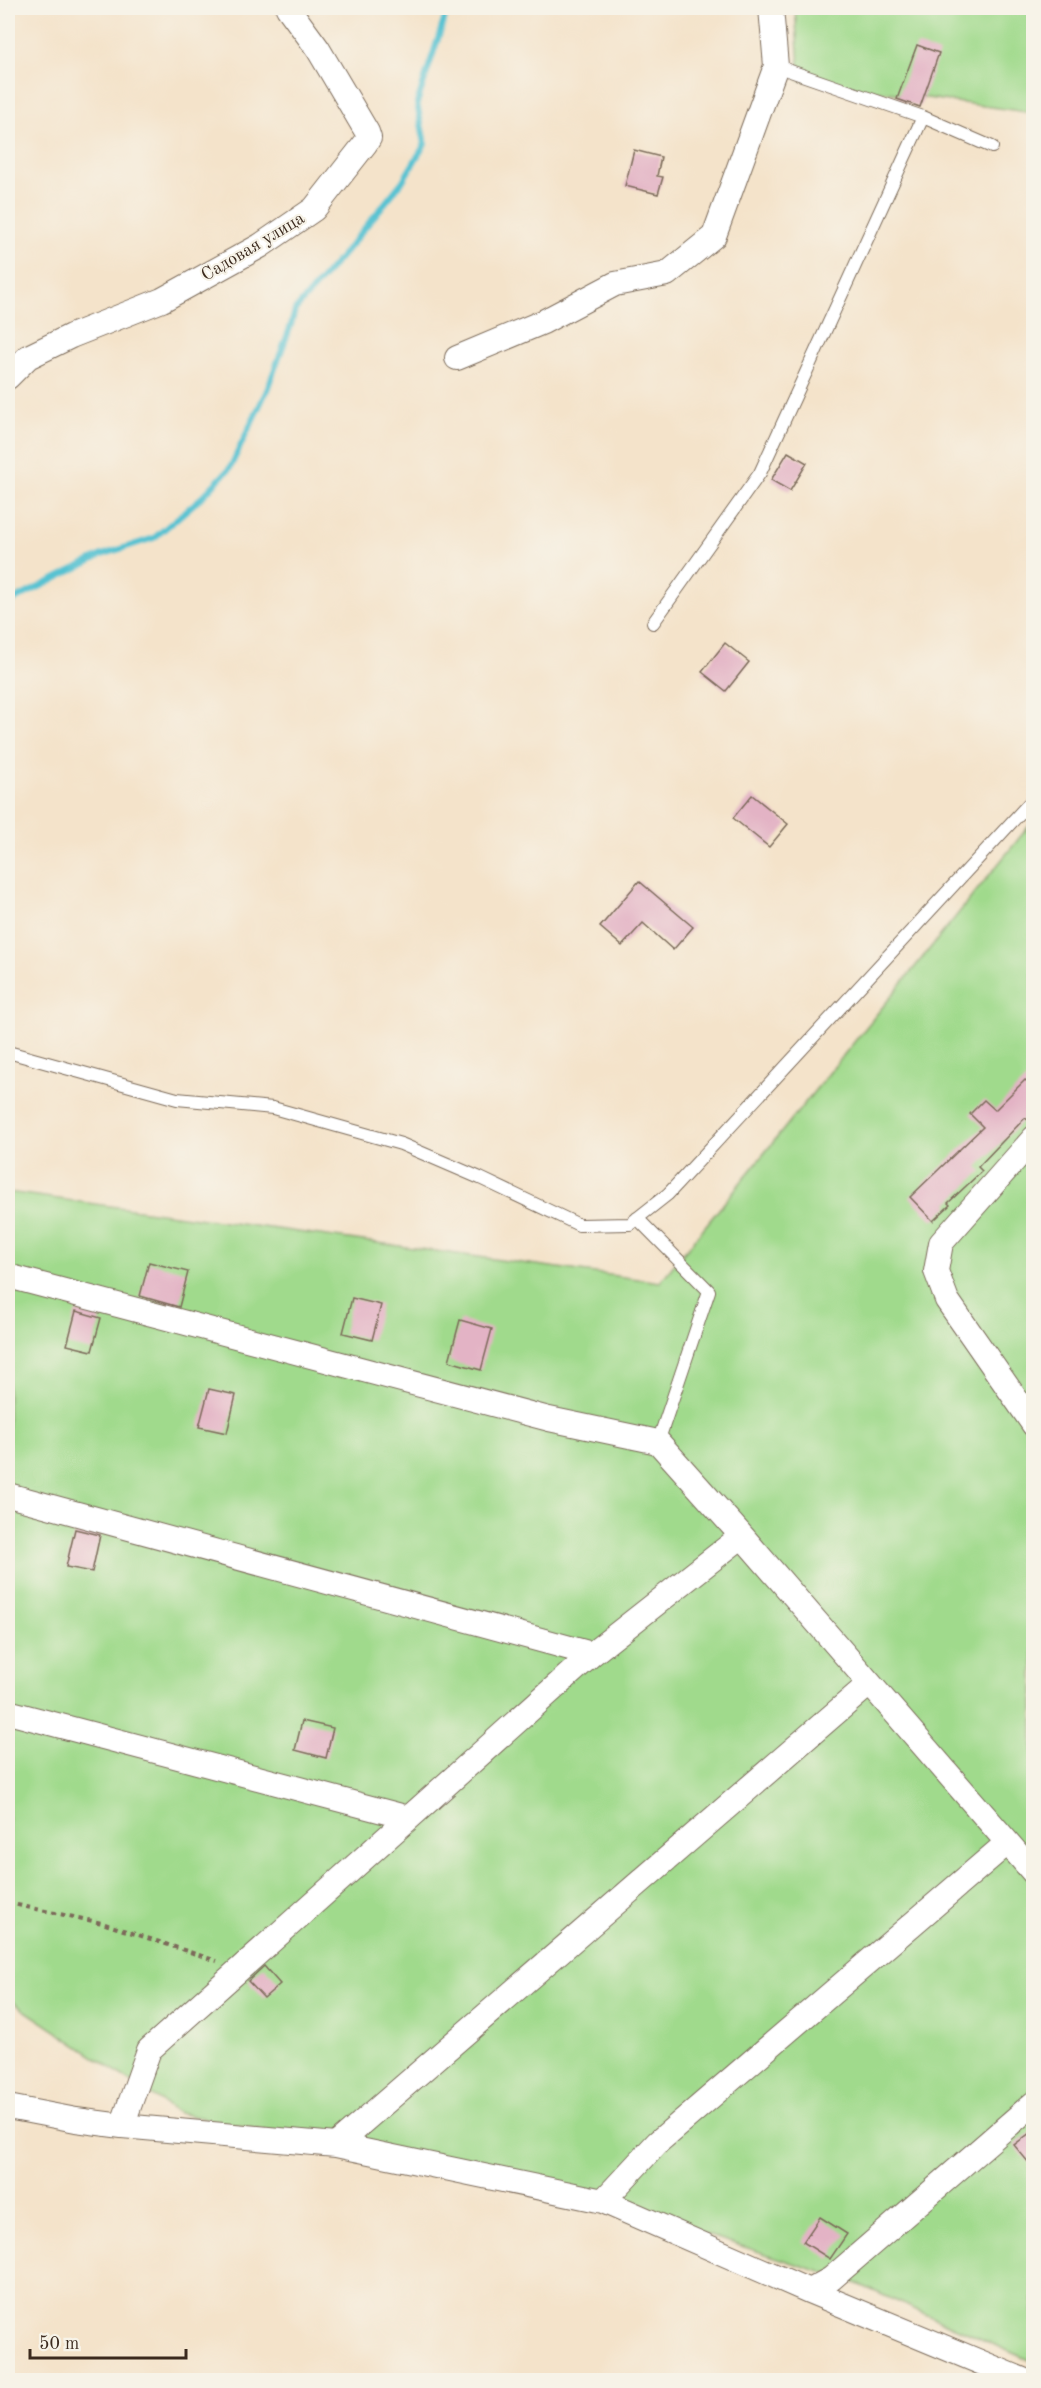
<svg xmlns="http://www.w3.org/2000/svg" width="1041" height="2388" font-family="'Old Standard TT',serif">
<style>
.green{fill:#a0da8c;stroke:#6e8255;stroke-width:1.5}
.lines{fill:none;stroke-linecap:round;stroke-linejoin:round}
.stream{stroke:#57c2d2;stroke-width:6}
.building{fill:#e3b3c5}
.service-casing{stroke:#7c6b5a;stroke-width:14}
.minor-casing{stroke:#7c6b5a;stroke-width:26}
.path{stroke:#7c6b5a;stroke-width:4;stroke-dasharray:4.5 4.5;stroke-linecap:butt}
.service{stroke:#fff;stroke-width:12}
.minor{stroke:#fff;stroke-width:24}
.labels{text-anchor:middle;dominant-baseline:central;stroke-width:4.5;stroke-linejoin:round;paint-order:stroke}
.street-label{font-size:18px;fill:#3b2a1e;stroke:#f7f3e8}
</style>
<rect width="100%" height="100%" fill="#f7f3e8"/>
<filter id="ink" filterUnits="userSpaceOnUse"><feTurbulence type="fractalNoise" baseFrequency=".0167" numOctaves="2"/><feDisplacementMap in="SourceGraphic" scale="12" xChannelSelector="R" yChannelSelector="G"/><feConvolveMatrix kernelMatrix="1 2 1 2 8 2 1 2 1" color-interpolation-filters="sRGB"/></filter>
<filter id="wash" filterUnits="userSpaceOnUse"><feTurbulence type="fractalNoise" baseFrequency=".008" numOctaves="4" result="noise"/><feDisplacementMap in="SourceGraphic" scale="24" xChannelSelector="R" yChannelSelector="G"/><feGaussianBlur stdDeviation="1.35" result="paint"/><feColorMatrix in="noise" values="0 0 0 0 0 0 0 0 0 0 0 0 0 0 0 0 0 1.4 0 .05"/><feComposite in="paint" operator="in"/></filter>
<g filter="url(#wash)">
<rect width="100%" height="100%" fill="#f4e3ca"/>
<path class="green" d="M 795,8 L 1033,8 L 1033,113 L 800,80 Z
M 1033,821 L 1033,2362 L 858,2284 L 603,2201 L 178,2113 L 8,1999 L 8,1192 L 660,1282 Z"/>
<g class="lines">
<path class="stream" d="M 8,603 L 102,555 L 154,538 L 202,497 L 230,468 L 267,390 L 291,325 L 295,310 L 346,251 L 402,182 L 425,144 L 417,103 L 448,8"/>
</g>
<g id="blocks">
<path class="building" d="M 917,45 L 939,53 L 920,107 L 897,99 Z
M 634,150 L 661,157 L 657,176 L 663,177 L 658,194 L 625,186 Z
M 788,452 L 807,463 L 790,491 L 771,480 Z
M 725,643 L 749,662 L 726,691 L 702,672 Z
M 752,795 L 788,824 L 769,847 L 733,818 Z
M 639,881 L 693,927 L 673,950 L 643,923 L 622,946 L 600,927 Z
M 1025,1080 L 1034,1088 L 1034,1124 L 1025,1118 L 978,1167 L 982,1171 L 948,1203 L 950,1205 L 933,1221 L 910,1197 L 983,1127 L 970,1114 L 984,1100 L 995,1110 Z
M 149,1262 L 188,1272 L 179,1307 L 140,1296 Z
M 352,1298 L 381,1305 L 372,1340 L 343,1333 Z
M 76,1311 L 101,1318 L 92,1351 L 67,1345 Z
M 460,1320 L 492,1329 L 481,1370 L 449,1361 Z
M 209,1389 L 236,1395 L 227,1433 L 199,1427 Z
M 75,1529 L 100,1535 L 92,1572 L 66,1567 Z
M 302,1721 L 333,1728 L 326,1758 L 295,1750 Z
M 264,1966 L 280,1984 L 264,1998 L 248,1981 Z
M 1034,2130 L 1034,2169 L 1014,2145 Z
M 820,2217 L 847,2234 L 830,2259 L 803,2242 Z"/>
</g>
</g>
<g filter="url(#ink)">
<use href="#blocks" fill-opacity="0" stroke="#7c6b5a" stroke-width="1.5"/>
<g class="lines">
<g class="service-casing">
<path id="service" d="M 776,66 L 923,117 L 992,147
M 653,623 L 760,473 L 923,117
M 8,1052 L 177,1099 L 273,1108 L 401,1144 L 480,1178 L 579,1225 L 630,1224 L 668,1194 L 1034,798
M 637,1218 L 709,1291 L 658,1442"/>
</g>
<g class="minor-casing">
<path id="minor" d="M 457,358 L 543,322 L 615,284 L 667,274 L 714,236 L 776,66 L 771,8
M 8,377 L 28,357 L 71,336 L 162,300 L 260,246 L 314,209 L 365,144 L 369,138 L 367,132 L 318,49 L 288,8
M 1034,1138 L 941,1243 L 936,1271 L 947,1300 L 1034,1425
M 8,1276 L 549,1419 L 658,1442 L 742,1536 L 1034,1873
M 8,1495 L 592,1654 L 409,1818 L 8,1712
M 592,1654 L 742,1536
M 8,2107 L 76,2120 L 122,2126 L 336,2145 L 603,2201 L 809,2291 L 1023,2380
M 122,2126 L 149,2050 L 409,1818
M 336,2145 L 869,1684
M 603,2201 L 658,2142 L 1006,1844
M 809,2291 L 831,2279 L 1034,2103"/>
</g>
<path class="path" d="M 8,1903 L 102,1923 L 217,1961"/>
<use href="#service" class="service"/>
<use href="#minor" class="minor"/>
</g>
</g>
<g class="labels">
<g class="street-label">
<text transform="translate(253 247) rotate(-31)">Садовая улица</text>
</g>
</g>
<rect width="1041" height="2388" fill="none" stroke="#f7f3e8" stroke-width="30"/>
<path d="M30 2349v9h156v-9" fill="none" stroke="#3b2a1e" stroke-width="3"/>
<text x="39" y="2349" font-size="18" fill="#3b2a1e" stroke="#f7f3e8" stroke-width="4.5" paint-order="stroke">50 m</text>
</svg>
